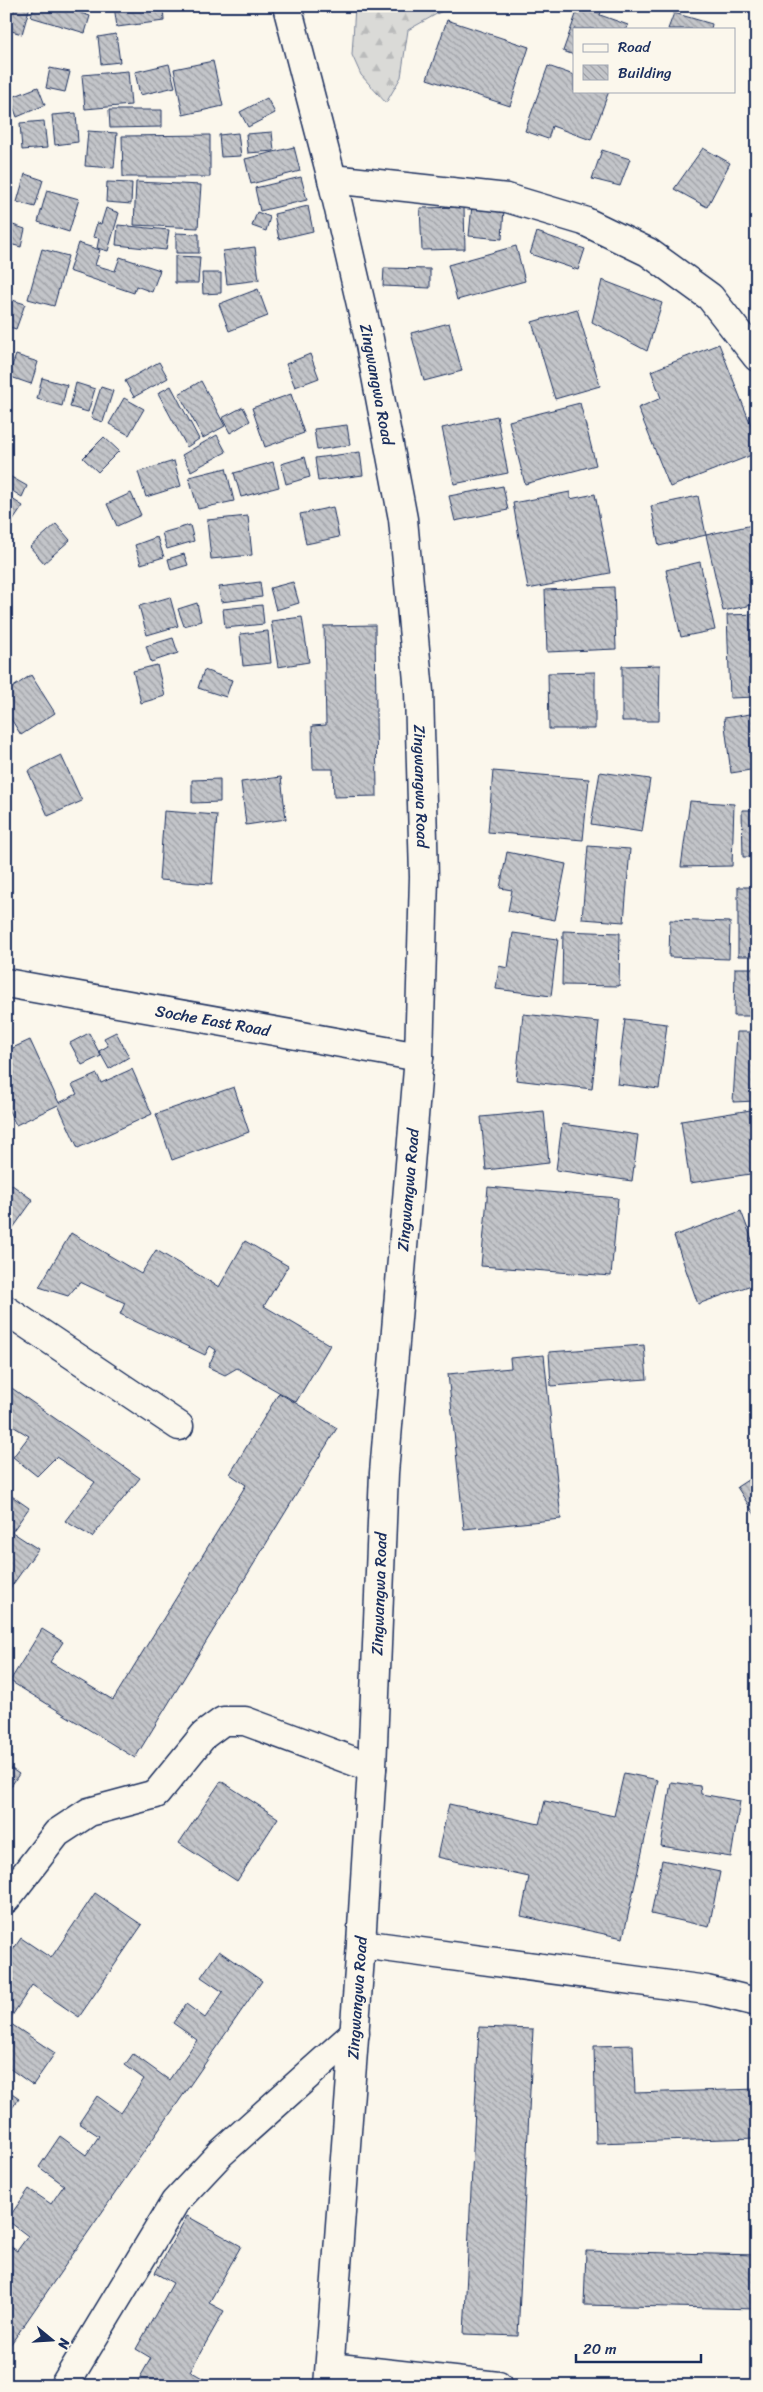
<svg xmlns="http://www.w3.org/2000/svg" width="763" height="2392" font-family="Sriracha,sans-serif">
<style>
.forest{fill:url(#forest-firs);stroke:#7a849a}
.building{fill:url(#building-back-hatch);stroke:#1b2f5e}
.lines{fill:none;stroke-linecap:round;stroke-linejoin:round}
.minor-casing{stroke:#1b2f5e;stroke-width:31}
.minor{stroke:#fbf7ec;stroke-width:28}
.labels{text-anchor:middle;dominant-baseline:central;stroke-width:4;stroke-linejoin:round;paint-order:stroke}
.street-label{font-size:16px;fill:#1b2f5e;stroke:#fbf7ec}
</style>
<defs>
<pattern id="forest-firs" width="22" height="20" patternUnits="userSpaceOnUse" patternTransform="scale(1.25)"><rect width="22" height="20" fill="#dadad7"/><path d="M5 1l3.5 6h-7zM16 11l3.5 6h-7z" fill="#babbbb"/></pattern>
<pattern id="building-back-hatch" width="6" height="6" patternUnits="userSpaceOnUse" patternTransform="scale(1.25)"><rect width="6" height="6" fill="#c3c5c9"/><path d="M-1 5l2 2M0 0l6 6M5-1l2 2" fill="none" stroke="#9ea0a6"/></pattern>
</defs>
<rect width="100%" height="100%" fill="#fbf7ec"/>
<filter id="ink" filterUnits="userSpaceOnUse"><feTurbulence type="fractalNoise" baseFrequency=".02" numOctaves="2"/><feDisplacementMap in="SourceGraphic" scale="10" xChannelSelector="R" yChannelSelector="G"/><feConvolveMatrix kernelMatrix="1 2 1 2 8 2 1 2 1" color-interpolation-filters="sRGB"/></filter>
<g filter="url(#ink)">
<path class="forest" d="M 355,6 L 451,6 L 408,30 L 401,77 L 386,103 L 361,75 L 352,55 Z"/>
<path class="building" d="M 15,6 L 30,6 L 22,34 L 8,30 Z
M 34,6 L 59,6 L 90,16 L 85,33 L 31,17 Z
M 114,6 L 163,6 L 164,21 L 117,27 Z
M 579,6 L 603,6 L 600,15 L 628,25 L 627,29 L 574,29 L 574,55 L 563,51 Z
M 674,13 L 712,24 L 711,29 L 668,29 Z
M 447,20 L 529,47 L 510,106 L 427,79 Z
M 116,34 L 120,62 L 101,64 L 98,37 Z
M 213,61 L 223,106 L 183,115 L 174,69 Z
M 169,64 L 175,87 L 140,95 L 135,72 Z
M 548,66 L 574,75 L 574,91 L 609,91 L 591,140 L 552,126 L 548,139 L 525,131 Z
M 50,68 L 70,72 L 65,92 L 46,88 Z
M 128,71 L 131,105 L 85,109 L 82,75 Z
M 38,87 L 45,105 L 17,117 L 10,98 Z
M 267,98 L 275,113 L 248,127 L 240,112 Z
M 109,110 L 162,110 L 162,127 L 110,128 Z
M 76,113 L 78,142 L 55,145 L 52,115 Z
M 44,121 L 47,148 L 22,150 L 20,123 Z
M 88,131 L 117,133 L 114,168 L 85,166 Z
M 272,132 L 274,151 L 248,153 L 246,134 Z
M 238,133 L 241,156 L 221,157 L 219,135 Z
M 210,135 L 210,177 L 123,177 L 122,136 Z
M 294,147 L 300,171 L 251,184 L 245,159 Z
M 703,148 L 730,163 L 707,207 L 674,189 Z
M 602,150 L 630,159 L 620,186 L 592,179 Z
M 25,174 L 43,180 L 35,207 L 17,202 Z
M 301,177 L 307,200 L 260,211 L 255,188 Z
M 6,182 L 13,184 L 8,202 L 6,202 Z
M 107,182 L 132,183 L 131,204 L 106,202 Z
M 136,182 L 201,185 L 198,228 L 134,225 Z
M 47,190 L 79,199 L 69,232 L 38,222 Z
M 472,205 L 504,209 L 502,239 L 469,236 Z
M 308,206 L 313,231 L 279,239 L 274,214 Z
M 464,207 L 465,249 L 422,250 L 420,208 Z
M 106,208 L 119,213 L 108,251 L 97,248 L 99,238 L 93,237 L 97,223 L 101,224 Z
M 257,212 L 270,217 L 266,231 L 252,226 Z
M 10,224 L 25,229 L 21,247 L 6,243 Z
M 118,225 L 169,230 L 166,250 L 116,245 Z
M 537,232 L 585,249 L 578,270 L 530,254 Z
M 176,233 L 199,234 L 199,253 L 176,253 Z
M 78,243 L 100,250 L 95,265 L 115,271 L 120,257 L 160,270 L 152,292 L 136,286 L 134,293 L 69,271 Z
M 516,246 L 525,281 L 457,300 L 448,265 Z
M 255,247 L 259,280 L 227,284 L 223,251 Z
M 42,249 L 68,256 L 54,306 L 28,299 Z
M 175,256 L 200,257 L 198,283 L 175,283 Z
M 384,268 L 430,269 L 430,288 L 383,286 Z
M 202,273 L 221,273 L 221,293 L 203,294 Z
M 602,280 L 662,303 L 647,351 L 592,322 Z
M 258,289 L 268,316 L 229,331 L 219,304 Z
M 6,298 L 25,304 L 16,329 L 6,326 Z
M 577,309 L 600,386 L 555,399 L 532,322 Z
M 449,323 L 462,371 L 424,381 L 411,333 Z
M 719,344 L 757,440 L 757,453 L 670,487 L 638,408 L 661,398 L 651,371 Z
M 310,354 L 319,378 L 295,387 L 286,364 Z
M 16,355 L 38,362 L 31,384 L 8,376 Z
M 159,362 L 168,378 L 134,397 L 125,381 Z
M 42,378 L 67,385 L 62,406 L 37,399 Z
M 201,381 L 225,426 L 203,438 L 179,394 Z
M 76,383 L 95,389 L 88,412 L 70,407 Z
M 171,386 L 199,439 L 187,447 L 158,393 Z
M 101,387 L 113,391 L 103,422 L 91,418 Z
M 291,394 L 304,433 L 265,447 L 252,408 Z
M 124,398 L 144,409 L 129,435 L 109,424 Z
M 580,403 L 596,465 L 525,484 L 509,421 Z
M 243,407 L 250,421 L 230,433 L 222,418 Z
M 497,416 L 508,473 L 454,484 L 442,428 Z
M 347,425 L 350,445 L 317,450 L 314,429 Z
M 217,435 L 226,452 L 191,471 L 182,455 Z
M 104,437 L 119,451 L 98,472 L 83,458 Z
M 360,452 L 363,475 L 318,481 L 315,458 Z
M 305,457 L 310,477 L 286,484 L 281,464 Z
M 174,461 L 181,486 L 146,497 L 138,472 Z
M 273,462 L 279,487 L 241,497 L 234,473 Z
M 226,468 L 234,501 L 198,509 L 189,477 Z
M 6,474 L 27,486 L 22,497 L 6,487 Z
M 503,486 L 508,510 L 455,521 L 449,496 Z
M 570,492 L 570,499 L 595,494 L 610,573 L 528,589 L 513,503 Z
M 131,493 L 141,515 L 117,526 L 107,504 Z
M 6,495 L 23,506 L 6,531 Z
M 698,496 L 706,535 L 659,546 L 651,506 Z
M 333,507 L 339,537 L 306,544 L 300,514 Z
M 248,516 L 252,555 L 211,559 L 207,520 Z
M 56,524 L 70,540 L 44,563 L 30,547 Z
M 757,524 L 757,604 L 723,611 L 706,535 Z
M 190,525 L 194,541 L 167,549 L 162,533 Z
M 157,537 L 164,557 L 141,564 L 135,545 Z
M 184,554 L 188,565 L 171,570 L 168,559 Z
M 700,562 L 715,630 L 681,637 L 666,570 Z
M 260,582 L 262,597 L 221,602 L 219,587 Z
M 293,582 L 299,603 L 276,610 L 270,588 Z
M 614,587 L 616,649 L 547,652 L 545,590 Z
M 170,597 L 178,626 L 147,635 L 139,606 Z
M 197,603 L 201,621 L 184,626 L 178,609 Z
M 262,605 L 264,624 L 225,628 L 223,609 Z
M 757,614 L 757,697 L 730,698 L 727,615 Z
M 302,617 L 309,662 L 278,667 L 271,621 Z
M 375,625 L 377,796 L 334,797 L 333,769 L 313,769 L 312,726 L 326,725 L 324,626 Z
M 268,631 L 271,663 L 243,666 L 240,634 Z
M 173,638 L 178,653 L 151,662 L 146,646 Z
M 157,665 L 165,696 L 141,703 L 133,671 Z
M 660,665 L 659,721 L 622,721 L 622,666 Z
M 204,670 L 232,680 L 226,697 L 198,688 Z
M 595,672 L 595,729 L 549,729 L 548,673 Z
M 31,675 L 55,713 L 21,735 L 6,711 L 6,692 Z
M 757,713 L 757,769 L 731,773 L 724,718 Z
M 61,755 L 82,801 L 48,816 L 28,771 Z
M 493,771 L 589,779 L 583,840 L 488,832 Z
M 600,772 L 650,779 L 642,832 L 591,824 Z
M 281,777 L 286,819 L 246,825 L 241,782 Z
M 220,779 L 220,802 L 192,803 L 192,780 Z
M 754,779 L 757,779 L 757,857 L 743,857 L 742,810 L 754,810 Z
M 690,801 L 734,804 L 732,866 L 681,867 Z
M 164,811 L 217,815 L 212,884 L 159,880 Z
M 588,846 L 630,849 L 624,922 L 582,919 Z
M 507,852 L 566,864 L 555,920 L 508,911 L 512,890 L 500,888 Z
M 738,887 L 757,887 L 757,956 L 738,956 Z
M 670,920 L 730,922 L 729,959 L 669,957 Z
M 563,931 L 620,933 L 619,986 L 562,985 Z
M 513,933 L 558,939 L 551,996 L 496,989 L 499,966 L 508,968 Z
M 735,968 L 757,968 L 757,1016 L 734,1016 Z
M 523,1014 L 599,1022 L 592,1089 L 516,1080 Z
M 625,1019 L 667,1024 L 659,1089 L 617,1084 Z
M 116,1032 L 129,1057 L 109,1069 L 99,1051 L 108,1046 L 104,1038 Z
M 737,1032 L 757,1032 L 757,1101 L 733,1102 Z
M 89,1033 L 101,1056 L 82,1065 L 70,1043 Z
M 30,1040 L 59,1103 L 77,1094 L 72,1085 L 97,1074 L 101,1083 L 132,1069 L 152,1114 L 78,1148 L 58,1105 L 16,1125 L 6,1105 L 6,1051 Z
M 234,1087 L 249,1132 L 172,1160 L 156,1114 Z
M 757,1109 L 757,1173 L 690,1183 L 681,1121 Z
M 544,1111 L 549,1163 L 486,1170 L 481,1117 Z
M 562,1124 L 638,1135 L 632,1181 L 556,1170 Z
M 8,1182 L 33,1200 L 6,1238 L 6,1185 Z
M 488,1187 L 618,1198 L 611,1276 L 481,1266 Z
M 741,1211 L 757,1253 L 757,1283 L 698,1304 L 674,1236 Z
M 71,1233 L 141,1274 L 156,1250 L 219,1287 L 245,1241 L 288,1266 L 264,1306 L 330,1345 L 296,1402 L 237,1368 L 225,1375 L 208,1367 L 216,1350 L 210,1346 L 205,1355 L 120,1314 L 125,1303 L 80,1282 L 68,1296 L 39,1287 Z
M 644,1345 L 647,1379 L 551,1386 L 549,1352 Z
M 544,1355 L 561,1519 L 464,1529 L 448,1374 L 511,1368 L 510,1358 Z
M 6,1384 L 140,1478 L 92,1537 L 65,1521 L 95,1482 L 56,1457 L 37,1476 L 13,1457 L 29,1436 L 6,1422 Z
M 279,1393 L 337,1428 L 135,1758 L 10,1681 L 42,1629 L 63,1642 L 50,1662 L 113,1700 L 246,1485 L 230,1474 Z
M 757,1474 L 757,1518 L 737,1487 Z
M 6,1492 L 29,1508 L 12,1532 L 38,1549 L 6,1594 Z
M 6,1765 L 19,1774 L 6,1794 Z
M 624,1773 L 658,1780 L 623,1938 L 521,1916 L 529,1877 L 437,1857 L 449,1804 L 539,1824 L 545,1801 L 614,1816 Z
M 221,1781 L 278,1818 L 237,1881 L 179,1843 Z
M 671,1782 L 700,1786 L 701,1794 L 740,1801 L 731,1857 L 661,1846 Z
M 662,1860 L 720,1872 L 709,1927 L 651,1914 Z
M 95,1893 L 142,1925 L 79,2017 L 32,1985 L 8,2022 L 55,2053 L 33,2085 L 6,2066 L 6,1960 L 21,1938 L 51,1958 Z
M 219,1951 L 262,1981 L 6,2351 L 6,2243 L 17,2251 L 28,2236 L 7,2220 L 29,2189 L 51,2204 L 64,2185 L 39,2167 L 60,2136 L 86,2155 L 99,2136 L 79,2123 L 97,2096 L 121,2113 L 144,2079 L 125,2065 L 133,2054 L 169,2080 L 197,2040 L 173,2023 L 186,2004 L 205,2018 L 223,1992 L 201,1977 Z
M 479,2027 L 533,2029 L 518,2336 L 464,2334 Z
M 633,2045 L 635,2093 L 757,2089 L 757,2138 L 596,2143 L 594,2046 Z
M 6,2089 L 19,2098 L 6,2117 Z
M 187,2216 L 241,2246 L 209,2303 L 224,2311 L 190,2371 L 204,2379 L 200,2386 L 135,2386 L 151,2358 L 136,2349 L 173,2283 L 155,2273 Z
M 586,2251 L 757,2255 L 757,2309 L 584,2305 Z"/>
<g class="lines">
<g class="minor-casing">
<g id="minor">
<path id="s1" d="M 287,6 L 332,179 L 369,339 L 403,519 L 419,692 L 424,877 L 419,1057 L 384,1473 L 372,1768 L 361,1944 L 328,2386"/>
<path d="M 332,179 L 507,198 L 584,221 L 648,252 L 710,297 L 757,357"/>
<path id="s2" d="M 6,983 L 419,1057"/>
<path d="M 6,1310 L 179,1426"/>
<path d="M 6,1899 L 57,1833 L 89,1812 L 156,1794 L 204,1735 L 223,1721 L 245,1721 L 372,1768"/>
<path d="M 361,1944 L 707,1990 L 757,2002"/>
<path d="M 330,2367 L 498,2386"/>
<path d="M 64,2386 L 175,2202 L 221,2153 L 355,2033"/>
</g>
</g>
<use href="#minor" class="minor"/>
</g>
</g>
<g class="labels">
<g class="street-label">
<text stroke="none"><textPath href="#s1" startOffset="389">Zingwangwa Road</textPath></text>
<text stroke="none"><textPath href="#s1" startOffset="794">Zingwangwa Road</textPath></text>
<text stroke="none"><textPath href="#s2" startOffset="210">Soche East Road</textPath></text>
<text transform="translate(408 1190) rotate(-85)">Zingwangwa Road</text>
<text transform="translate(379 1594) rotate(-88)">Zingwangwa Road</text>
<text transform="translate(357 1998) rotate(-86)">Zingwangwa Road</text>
</g>
</g>
<rect width="763" height="2392" fill="none" stroke="#fbf7ec" stroke-width="25"/>
<rect x="12" y="12" width="738" height="2367" fill="none" stroke="#1b2f5e" stroke-width="2" filter="url(#ink)"/>
<rect x="573" y="28" width="162" height="65" fill="#fbf7ec" stroke="#a1a7b3"/>
<rect x="583" y="44" width="25" height="8" fill="#fbf7ec" stroke="#a1a7b3"/>
<text x="618" y="52" font-size="15" fill="#1b2f5e">Road</text>
<rect x="583" y="65" width="25" height="15" fill="url(#building-back-hatch)" stroke="#a1a7b3"/>
<text x="618" y="78" font-size="15" fill="#1b2f5e">Building</text>
<g transform="translate(52 2340) rotate(108)" stroke="#fbf7ec" stroke-width="4" paint-order="stroke">
<path d="M0-4L9 19L0 12L-9 19Z" fill="#1b2f5e"/>
<text y="-8" font-size="14" font-weight="bold" text-anchor="middle" fill="#1b2f5e">N</text>
</g>
<path d="M576 2354v8h125v-8" fill="none" stroke="#1b2f5e" stroke-width="2.5"/>
<text x="583" y="2354" font-size="15" fill="#1b2f5e" stroke="#fbf7ec" stroke-width="4" paint-order="stroke">20 m</text>
</svg>
